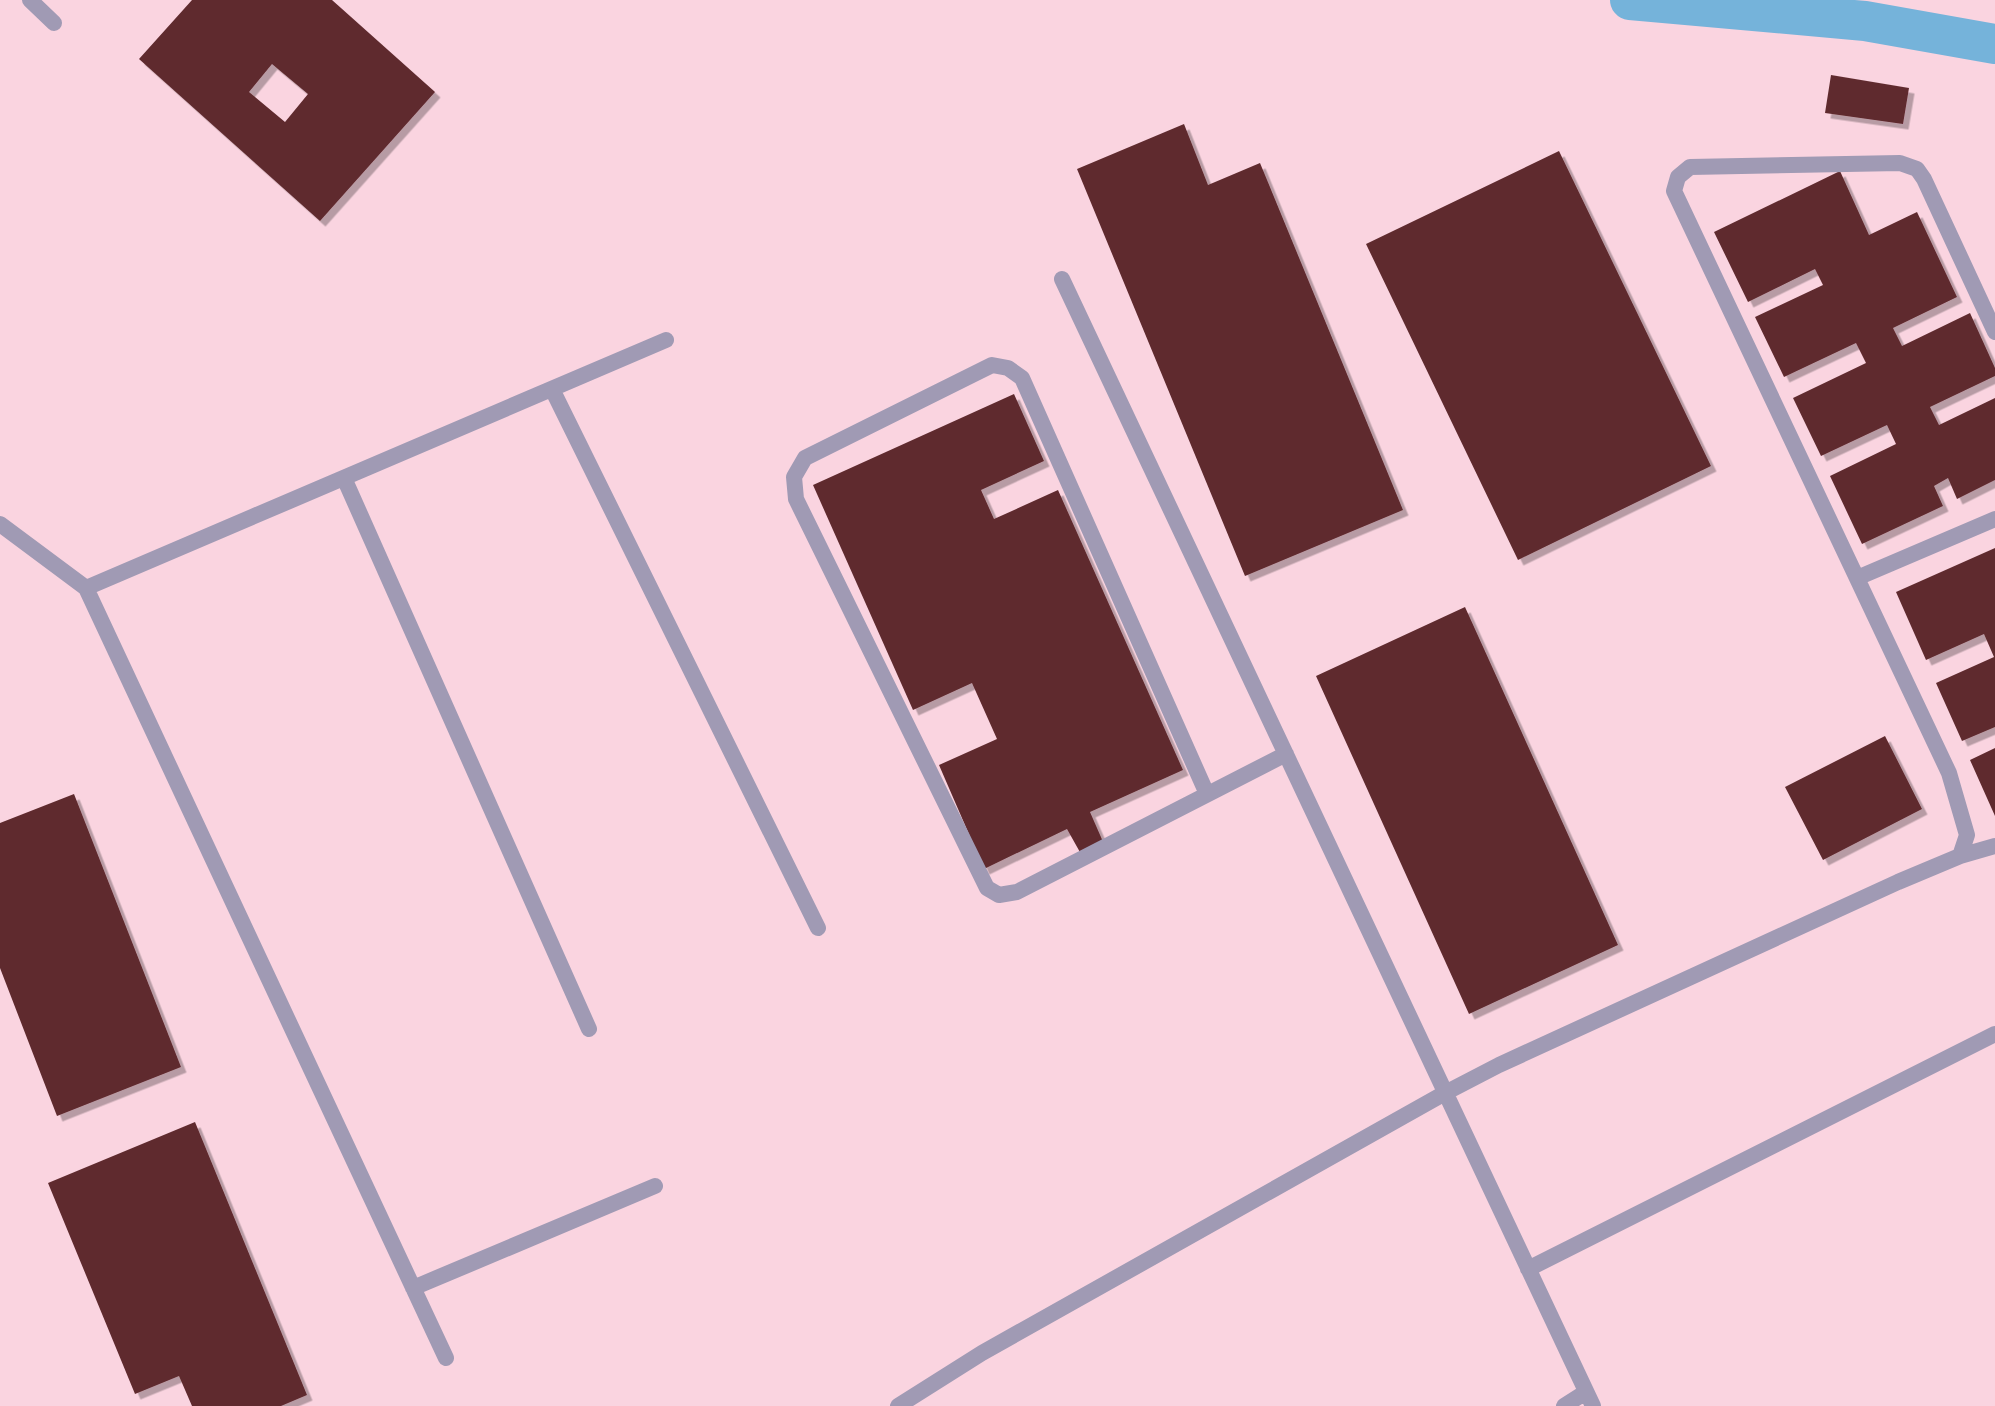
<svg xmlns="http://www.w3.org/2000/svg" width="1995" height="1406" font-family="'Work Sans',sans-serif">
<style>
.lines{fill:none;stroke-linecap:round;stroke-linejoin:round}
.canal{stroke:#75b3da;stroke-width:40}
.building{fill:#5f2b2f;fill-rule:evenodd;filter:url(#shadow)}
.minor{stroke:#a09ab4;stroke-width:16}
</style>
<defs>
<filter id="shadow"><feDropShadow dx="5.5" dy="5.5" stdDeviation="0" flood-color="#0004"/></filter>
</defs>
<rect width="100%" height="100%" fill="#fad4e0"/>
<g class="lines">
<path class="canal" d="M 1630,0 L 1865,21 L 1995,44"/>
</g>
<path class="building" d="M 192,0 L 332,0 L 435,92 L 320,221 L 139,59 ZM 272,64 L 308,94 L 285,122 L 249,92 Z
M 1831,75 L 1909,88 L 1903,124 L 1825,113 Z
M 1184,124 L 1208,185 L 1260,163 L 1403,510 L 1245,576 L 1077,169 Z
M 1559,151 L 1711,466 L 1518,560 L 1366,244 Z
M 1840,171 L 1869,235 L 1917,212 L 1957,297 L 1893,328 L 1902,346 L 1970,313 L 1995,368 L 1995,376 L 1930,407 L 1939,425 L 1995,398 L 1995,480 L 1957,499 L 1948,478 L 1934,486 L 1943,506 L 1862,544 L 1830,476 L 1896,444 L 1887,425 L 1821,456 L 1793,398 L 1866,363 L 1856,343 L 1784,377 L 1755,317 L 1823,285 L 1815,269 L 1748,302 L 1714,232 Z
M 1014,394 L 1044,461 L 981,490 L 994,519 L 1058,490 L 1183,770 L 1090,812 L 1104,844 L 1081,854 L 1067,829 L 984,869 L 939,765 L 997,739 L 972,683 L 913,710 L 813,485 Z
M 1995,548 L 1995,727 L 1962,741 L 1936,683 L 1994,657 L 1984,634 L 1926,660 L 1896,592 Z
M 1465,607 L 1618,945 L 1469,1014 L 1316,676 Z
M 1885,736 L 1922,809 L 1823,860 L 1785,787 Z
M 1995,748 L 1995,816 L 1970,760 Z
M 74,794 L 181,1067 L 57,1116 L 0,968 L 0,823 Z
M 195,1122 L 307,1395 L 281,1406 L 192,1406 L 179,1376 L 135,1394 L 48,1183 Z"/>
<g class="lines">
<path class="minor" d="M 30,0 L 54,23
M 1062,279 L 1593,1406
M 552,389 L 818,928
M 344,478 L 589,1029
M 0,524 L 86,588 L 446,1358
M 1857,578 L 1995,519
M 86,588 L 666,340
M 1207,794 L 1022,378 L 1008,368 L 992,365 L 805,458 L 794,477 L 796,499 L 987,888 L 999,895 L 1017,892 L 1286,754
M 1960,856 L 1967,835 L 1949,773 L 1674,191 L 1678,177 L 1690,167 L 1900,163 L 1917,169 L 1924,179 L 1995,332
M 1528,1269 L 1995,1034
M 413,1288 L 655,1186
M 898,1406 L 982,1353 L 1445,1093 L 1499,1065 L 1898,882 L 1960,856 L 1995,846
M 1564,1406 L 1586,1392"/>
</g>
</svg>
